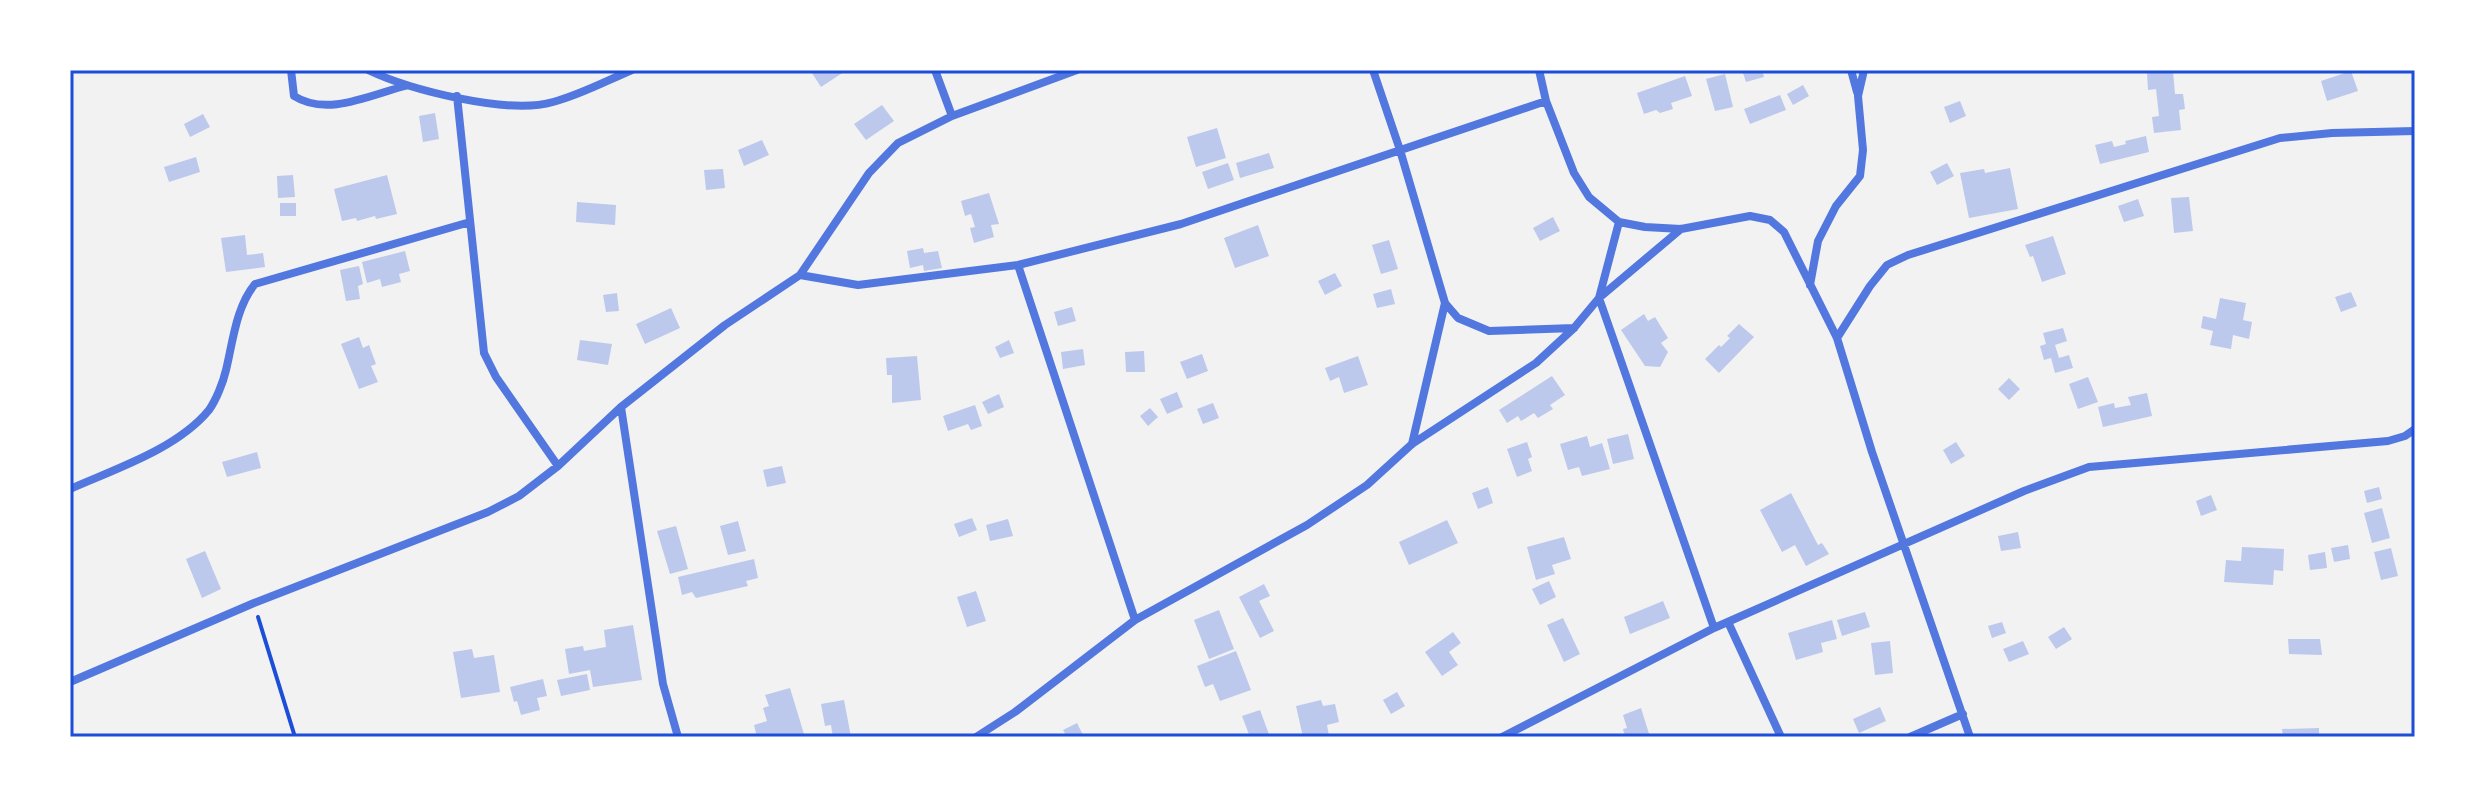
<svg xmlns="http://www.w3.org/2000/svg" width="2485" height="807" font-family="'Sofia Sans Condensed',sans-serif">
<style>
.building{fill:#bdc9ec}
.lines{fill:none;stroke-linecap:round;stroke-linejoin:round}
.path{stroke:#1d4ed8;stroke-width:4}
.minor{stroke:#5277de;stroke-width:8}
.neatline{fill:none;stroke:#1d4ed8;stroke-width:3}
</style>
<rect width="100%" height="100%" fill="#f2f2f2"/>
<path class="building" d="M 810,70 L 847,70 L 821,87 Z
M 1742,70 L 1762,70 L 1764,77 L 1746,82 Z
M 2173,71 L 2175,94 L 2183,94 L 2185,109 L 2179,110 L 2181,130 L 2154,133 L 2152,117 L 2159,116 L 2156,89 L 2148,90 L 2147,73 Z
M 2351,71 L 2358,91 L 2327,101 L 2321,81 Z
M 1725,74 L 1733,107 L 1715,111 L 1706,79 Z
M 1685,76 L 1692,96 L 1671,103 L 1673,109 L 1660,113 L 1656,110 L 1644,114 L 1637,93 Z
M 1803,85 L 1809,96 L 1793,105 L 1787,94 Z
M 1780,95 L 1786,110 L 1750,124 L 1744,109 Z
M 1960,101 L 1966,116 L 1950,123 L 1944,107 Z
M 882,105 L 894,121 L 866,140 L 854,124 Z
M 435,113 L 439,139 L 423,142 L 419,116 Z
M 203,114 L 210,127 L 190,137 L 184,124 Z
M 1217,128 L 1226,158 L 1196,167 L 1187,137 Z
M 2146,136 L 2149,152 L 2100,164 L 2095,145 L 2112,141 L 2114,147 L 2126,144 L 2125,141 Z
M 762,140 L 769,155 L 744,166 L 738,150 Z
M 1269,153 L 1274,168 L 1240,178 L 1236,163 Z
M 196,157 L 200,172 L 169,182 L 164,167 Z
M 1228,163 L 1234,180 L 1208,189 L 1202,172 Z
M 1947,163 L 1954,176 L 1937,185 L 1930,172 Z
M 2010,168 L 2018,209 L 1969,218 L 1960,173 L 1984,169 L 1985,173 Z
M 723,169 L 725,188 L 706,190 L 704,170 Z
M 293,175 L 295,197 L 278,198 L 277,176 Z
M 387,175 L 397,214 L 376,219 L 375,216 L 357,221 L 356,218 L 342,221 L 334,189 Z
M 989,193 L 999,224 L 991,225 L 994,237 L 974,243 L 970,228 L 975,227 L 971,214 L 965,216 L 961,201 Z
M 2189,197 L 2193,231 L 2174,233 L 2171,198 Z
M 2138,199 L 2144,216 L 2124,222 L 2118,206 Z
M 577,202 L 616,205 L 615,225 L 576,222 Z
M 280,203 L 296,203 L 296,216 L 280,216 Z
M 1553,217 L 1560,231 L 1540,241 L 1533,228 Z
M 1258,225 L 1269,256 L 1235,268 L 1224,238 Z
M 245,235 L 247,255 L 263,253 L 265,267 L 226,272 L 221,238 Z
M 2053,236 L 2066,274 L 2042,282 L 2033,256 L 2030,257 L 2025,245 Z
M 1389,240 L 1398,269 L 1381,274 L 1372,245 Z
M 923,248 L 924,253 L 938,251 L 942,268 L 924,271 L 923,265 L 910,268 L 907,251 Z
M 405,251 L 410,271 L 399,274 L 401,282 L 382,287 L 380,279 L 367,283 L 362,262 Z
M 359,266 L 363,284 L 358,286 L 360,299 L 346,301 L 340,270 Z
M 1335,273 L 1342,286 L 1325,295 L 1318,281 Z
M 1391,289 L 1395,304 L 1377,308 L 1373,294 Z
M 2351,292 L 2357,306 L 2341,312 L 2335,297 Z
M 617,293 L 619,311 L 606,312 L 603,295 Z
M 2220,298 L 2246,303 L 2243,320 L 2252,322 L 2249,339 L 2233,335 L 2231,349 L 2210,345 L 2213,331 L 2201,328 L 2203,316 L 2216,319 Z
M 1072,307 L 1076,321 L 1058,326 L 1054,312 Z
M 671,308 L 680,328 L 645,344 L 636,324 Z
M 1644,314 L 1648,321 L 1655,317 L 1668,338 L 1661,343 L 1668,352 L 1660,367 L 1645,366 L 1621,330 Z
M 1739,324 L 1754,337 L 1719,373 L 1705,359 L 1719,345 L 1721,347 L 1730,338 L 1727,336 Z
M 2063,328 L 2067,341 L 2055,345 L 2059,358 L 2069,355 L 2073,368 L 2055,373 L 2051,358 L 2044,360 L 2040,346 L 2046,344 L 2043,333 Z
M 359,337 L 363,348 L 369,345 L 376,364 L 371,366 L 378,382 L 359,389 L 341,344 Z
M 580,340 L 612,344 L 608,365 L 577,360 Z
M 1009,340 L 1014,353 L 1000,358 L 995,347 Z
M 1083,349 L 1085,365 L 1063,369 L 1061,352 Z
M 1144,351 L 1145,372 L 1126,372 L 1125,352 Z
M 1202,354 L 1208,371 L 1187,379 L 1180,362 Z
M 917,356 L 921,400 L 892,403 L 892,375 L 887,375 L 886,358 Z
M 1358,356 L 1368,385 L 1344,393 L 1339,377 L 1330,381 L 1325,368 Z
M 1552,376 L 1565,395 L 1550,405 L 1553,409 L 1538,418 L 1534,413 L 1521,421 L 1518,416 L 1507,423 L 1499,410 Z
M 2088,377 L 2098,402 L 2078,409 L 2069,384 Z
M 2009,378 L 2020,389 L 2009,400 L 1998,389 Z
M 1177,392 L 1183,407 L 1167,414 L 1160,399 Z
M 2147,393 L 2152,416 L 2103,427 L 2098,407 L 2114,403 L 2115,408 L 2131,405 L 2128,397 Z
M 999,394 L 1004,407 L 988,414 L 982,402 Z
M 1213,403 L 1219,418 L 1203,424 L 1197,409 Z
M 975,405 L 982,426 L 971,430 L 968,424 L 948,431 L 943,416 Z
M 1150,408 L 1158,417 L 1148,426 L 1140,416 Z
M 1628,434 L 1634,459 L 1613,464 L 1607,439 Z
M 1587,436 L 1590,447 L 1602,443 L 1610,469 L 1582,476 L 1579,467 L 1568,470 L 1560,444 Z
M 1527,442 L 1532,457 L 1528,459 L 1532,471 L 1517,477 L 1507,449 Z
M 1956,442 L 1965,456 L 1951,464 L 1943,450 Z
M 257,452 L 261,468 L 227,477 L 222,462 Z
M 782,466 L 786,483 L 767,487 L 763,470 Z
M 1488,487 L 1493,503 L 1478,509 L 1472,493 Z
M 2379,487 L 2382,499 L 2367,503 L 2364,491 Z
M 1791,493 L 1818,545 L 1822,543 L 1829,554 L 1806,566 L 1795,545 L 1782,552 L 1760,510 Z
M 2211,495 L 2217,510 L 2201,516 L 2196,501 Z
M 2382,508 L 2390,538 L 2372,543 L 2364,513 Z
M 972,518 L 977,530 L 959,537 L 954,524 Z
M 1008,519 L 1013,536 L 990,541 L 986,525 Z
M 1447,520 L 1458,543 L 1409,565 L 1399,542 Z
M 738,521 L 746,551 L 728,555 L 720,526 Z
M 676,526 L 688,569 L 670,574 L 657,531 Z
M 2018,532 L 2021,548 L 2001,551 L 1998,536 Z
M 1564,537 L 1571,559 L 1552,565 L 1555,574 L 1536,580 L 1527,547 Z
M 2348,545 L 2350,559 L 2334,562 L 2331,548 Z
M 2242,547 L 2284,549 L 2283,571 L 2274,570 L 2273,585 L 2224,582 L 2226,560 L 2241,561 Z
M 2391,548 L 2398,576 L 2381,580 L 2374,552 Z
M 205,551 L 221,589 L 202,598 L 186,559 Z
M 2325,552 L 2327,568 L 2310,570 L 2308,555 Z
M 754,559 L 758,578 L 746,581 L 748,586 L 696,598 L 692,592 L 682,595 L 678,577 Z
M 1549,581 L 1556,597 L 1540,605 L 1532,589 Z
M 1264,584 L 1270,596 L 1259,601 L 1274,631 L 1260,638 L 1239,597 Z
M 976,591 L 986,621 L 967,627 L 957,597 Z
M 1663,601 L 1670,618 L 1630,634 L 1624,617 Z
M 1219,610 L 1234,649 L 1209,659 L 1194,620 Z
M 1865,612 L 1870,627 L 1842,636 L 1837,620 Z
M 1563,618 L 1580,654 L 1564,662 L 1547,625 Z
M 1832,620 L 1837,639 L 1821,643 L 1823,652 L 1796,660 L 1788,633 Z
M 2002,622 L 2006,633 L 1992,638 L 1988,626 Z
M 633,625 L 642,680 L 593,687 L 590,670 L 569,674 L 565,649 L 583,646 L 584,651 L 606,647 L 604,630 Z
M 2064,627 L 2072,639 L 2056,649 L 2048,637 Z
M 1453,632 L 1461,643 L 1449,652 L 1458,665 L 1442,676 L 1425,652 Z
M 2288,639 L 2320,639 L 2322,655 L 2289,654 Z
M 1890,641 L 1893,673 L 1875,675 L 1871,643 Z
M 2023,641 L 2029,654 L 2009,662 L 2003,649 Z
M 472,649 L 474,658 L 494,655 L 500,692 L 461,698 L 453,652 Z
M 1236,651 L 1251,690 L 1220,701 L 1213,684 L 1205,687 L 1197,666 Z
M 587,674 L 590,690 L 561,696 L 557,680 Z
M 543,679 L 547,696 L 537,698 L 540,710 L 521,715 L 517,701 L 514,702 L 510,687 Z
M 790,688 L 804,734 L 793,737 L 757,737 L 754,725 L 767,721 L 763,708 L 769,706 L 765,695 Z
M 1397,692 L 1405,706 L 1391,714 L 1383,700 Z
M 844,700 L 851,737 L 833,737 L 831,725 L 825,726 L 821,704 Z
M 1321,700 L 1323,706 L 1335,704 L 1339,722 L 1327,725 L 1329,736 L 1303,737 L 1296,706 Z
M 1880,707 L 1886,721 L 1859,733 L 1853,719 Z
M 1641,708 L 1650,737 L 1625,737 L 1623,729 L 1627,728 L 1623,715 Z
M 1260,710 L 1270,737 L 1250,737 L 1242,716 Z
M 1077,723 L 1084,737 L 1067,737 L 1063,730 Z
M 2319,728 L 2319,737 L 2283,737 L 2282,729 Z"/>
<g class="lines">
<path class="path" d="M 258,617 L 295,737"/>
<path class="minor" d="M 291,70 L 294,96 C 327,117 370,95 405,86
M 368,70 C 410,90 508,115 553,102 C 580,95 606,81 632,70
M 935,70 L 952,116
M 1373,70 L 1400,150 L 1445,303 L 1458,318 L 1489,331 L 1574,328
M 1539,70 L 1546,101 L 1574,173 L 1589,197 L 1619,222 L 1645,227 L 1681,229 L 1750,216 L 1770,220 L 1784,232 L 1837,338 L 1872,452 L 1970,737
M 1851,70 L 1857,92
M 457,96 L 484,353 L 496,377 L 558,466
M 1681,229 L 1599,298 L 1714,628
M 1018,265 L 1135,620
M 800,275 L 858,285 L 1018,265 L 1181,224 L 1546,101
M 1810,285 L 1818,241 L 1836,206 L 1860,176 L 1863,150 L 1858,96 L 1864,70
M 1837,338 L 1870,286 L 1887,265 L 1908,255 L 2280,138 L 2332,133 L 2415,131
M 621,407 L 663,684 L 678,737
M 1412,444 L 1445,303
M 70,489 C 115,469 177,449 209,410 C 216,400 223,383 226,370 C 233,341 236,307 255,284 L 470,222
M 1728,622 L 1781,737
M 70,682 L 254,603 L 488,512 L 519,496 L 558,466 L 621,407 L 725,325 L 800,275 L 869,173 L 898,143 L 952,116 L 1077,70
M 976,737 L 1015,712 L 1135,620 L 1307,525 L 1367,485 L 1412,444 L 1536,363 L 1574,328 L 1599,298 L 1619,222
M 1502,737 L 1714,628 L 2024,491 L 2089,467 L 2388,441 L 2405,436 L 2415,429
M 1910,737 L 1963,714"/>
</g>
<rect width="2485" height="807" fill="none" stroke="#ffffff" stroke-width="144"/>
<rect x="72" y="72" width="2341" height="663" class="neatline"/>
</svg>
